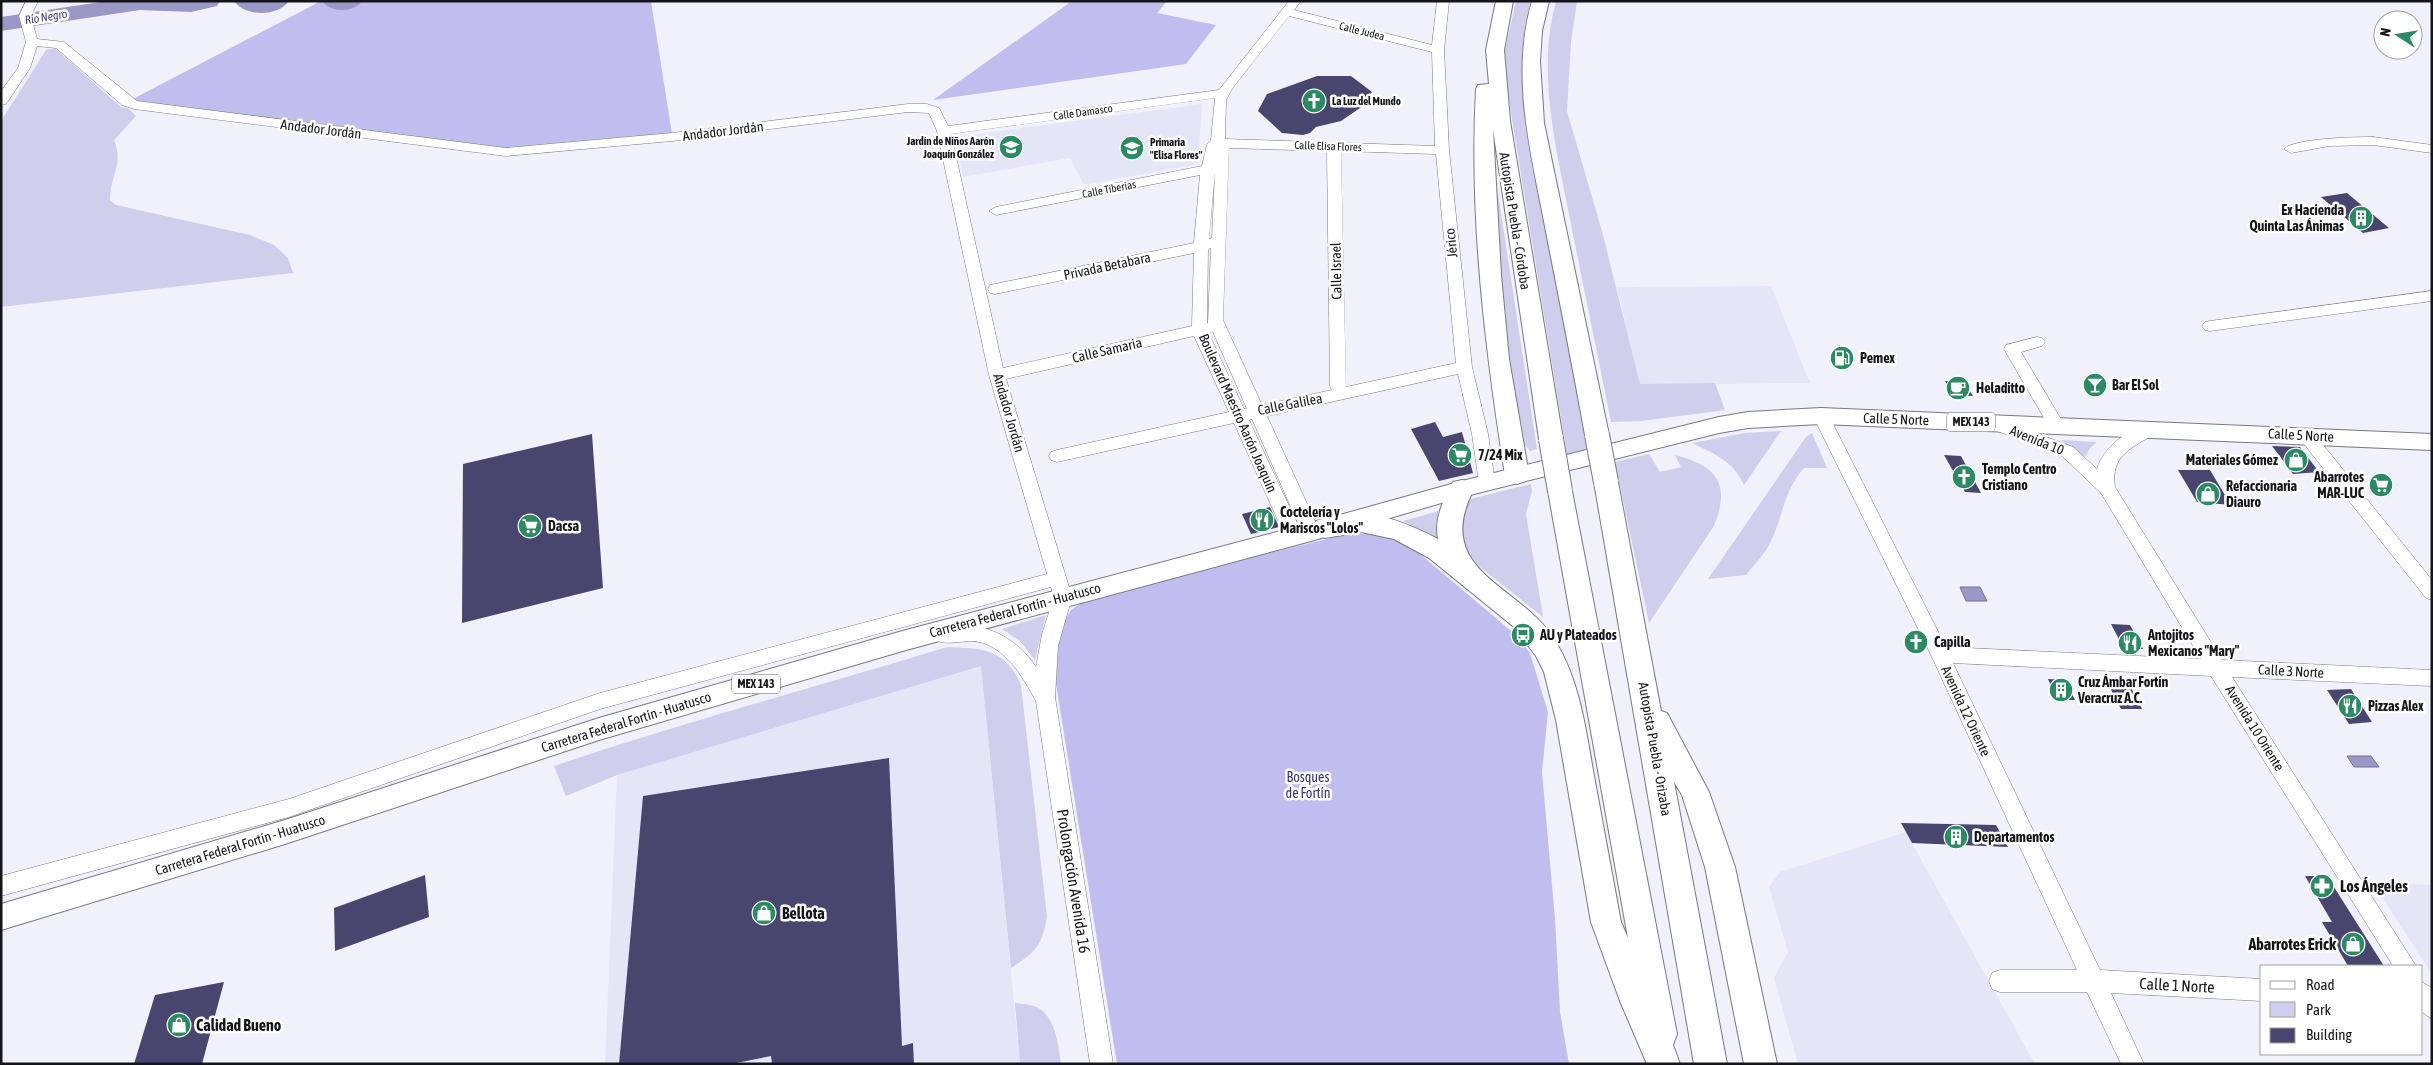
<svg xmlns="http://www.w3.org/2000/svg" width="2433" height="1065" font-family="'Asap Condensed',sans-serif">
<style>
.built{fill:#e5e5f8}
.green{fill:#ceceed}
.forest{fill:#bfbeee}
.water{fill:#9a98c6;stroke:#727192}
.lines{fill:none;stroke-linecap:round;stroke-linejoin:round}
.river{fill:#9a98c6;fill-rule:evenodd}
.building{fill:#48456e}
.minor-casing{stroke:#787882;stroke-width:1}
.major-casing{stroke:#787882;stroke-width:2}
.highway-casing{stroke:#787882;stroke-width:2}
.minor{fill:#fff;fill-rule:evenodd}
.major{fill:#fff;fill-rule:evenodd}
.highway{fill:#fff;fill-rule:evenodd}
.highway-bridge-casing{stroke:#787882;stroke-width:26;stroke-linecap:butt}
.highway-bridge{stroke:#fff;stroke-width:24}
.labels{text-anchor:middle;dominant-baseline:central;stroke-width:5;stroke-linejoin:round;paint-order:stroke}
.far-street-label{font-size:11px;fill:#151519;stroke:#fff}
.far-poi-label{font-size:11px;font-weight:bold;fill:#151519;stroke:#fff;text-anchor:start}
.far-water-label{font-size:12px;font-style:italic;fill:#49437e;stroke:#fff}
.shield{fill:#fff;stroke:#5b5b5e;stroke-width:1}
.shield-label{font-size:12px;font-weight:bold;fill:#151519}
.street-label{font-size:14px;fill:#151519;stroke:#fff}
.poi-label{font-size:14px;font-weight:bold;fill:#151519;stroke:#fff;text-anchor:start}
.park-label{font-size:14px;fill:#3c3570;stroke:#fff}
.near-street-label{font-size:16px;fill:#151519;stroke:#fff}
.near-poi-label{font-size:16px;font-weight:bold;fill:#151519;stroke:#fff;text-anchor:start}
</style>
<rect width="100%" height="100%" fill="#f1f1fc"/>
<path class="built" d="M 1202,104 L 1198,164 L 1084,185 L 1070,158 L 963,177 L 955,137 Z
M 1771,286 L 1810,383 L 1640,385 L 1617,287 Z
M 981,666 L 1020,1064 L 605,1064 L 617,775 Z
M 1906,832 L 1914,847 L 2035,1064 L 1798,1064 L 1774,978 L 1788,952 L 1769,887 L 1780,872 Z
M 2372,882 L 2432,885 L 2432,974 Z"/>
<path class="green" d="M 1516,1 L 1531,1 C 1519,43 1521,80 1526,123 L 1588,450 L 1567,455 L 1505,76 L 1505,50 Z
M 1556,1 L 1577,1 L 1571,42 L 1567,111 L 1603,235 L 1640,384 L 1715,383 L 1725,410 L 1641,421 L 1611,422 C 1598,356 1584,290 1571,224 C 1557,151 1536,74 1556,1 Z
M 55,48 L 121,107 L 128,108 L 136,116 L 114,140 C 124,165 110,175 110,200 L 116,205 L 250,235 L 274,245 L 288,258 L 293,273 L 1,307 L 1,121 L 46,50 Z
M 1495,174 L 1537,449 L 1530,451 L 1522,441 L 1499,281 Z
M 1781,431 L 1744,485 C 1733,461 1715,454 1692,443 L 1745,433 Z
M 1812,433 L 1827,468 L 1804,468 C 1782,493 1783,520 1768,547 C 1762,557 1753,566 1746,575 L 1708,579 L 1806,437 Z
M 2060,440 L 2097,442 L 2090,448 L 2085,457 Z
M 1649,454 L 1660,472 L 1681,467 L 1675,455 C 1717,466 1731,483 1714,526 L 1649,623 L 1615,462 Z
M 1531,484 L 1532,491 L 1526,514 L 1543,617 L 1480,567 L 1466,553 L 1459,537 L 1466,500 Z
M 1442,510 L 1440,544 L 1433,537 L 1403,521 Z
M 1046,615 L 1035,660 L 1020,641 L 1002,629 Z
M 947,647 C 982,648 1006,649 1021,685 L 1047,917 C 1042,946 1036,952 1011,968 L 981,666 L 617,775 L 566,796 L 554,766 C 684,722 817,687 947,647 Z
M 1015,1003 C 1021,1004 1028,1004 1034,1006 C 1056,1014 1058,1045 1061,1064 L 1020,1064 Z"/>
<path class="forest" d="M 321,1 L 651,1 L 672,134 L 506,152 L 127,102 Z
M 1072,1 L 1167,1 L 1157,13 L 1216,25 L 1186,64 L 933,100 Z
M 1348,534 L 1374,534 L 1392,537 L 1420,554 L 1517,636 L 1530,653 L 1548,712 L 1542,772 L 1555,919 L 1560,1012 L 1569,1064 L 1117,1064 L 1056,684 L 1059,629 L 1071,610 L 1093,595 Z"/>
<path class="water" d="M 1960,587 L 1980,587 L 1987,601 L 1966,601 Z
M 2347,756 L 2371,756 L 2379,767 L 2354,767 Z"/>
<g class="lines">
<path class="river" d="M 107,1 L 220,1 L 217,6 L 191,12 L 140,10 L 1,31 L 1,17 Z
M 234,1 L 289,1 C 278,17 245,17 234,1 Z
M 322,1 L 362,1 C 354,13 330,13 322,1 Z"/>
</g>
<path class="building" d="M 1317,76 L 1351,76 L 1372,92 L 1360,108 L 1341,121 L 1316,127 L 1310,133 L 1303,135 L 1282,133 L 1258,111 L 1267,94 Z
M 2347,193 L 2389,228 L 2363,233 L 2321,197 Z
M 1945,381 L 1963,381 L 1973,396 L 1953,395 Z
M 1435,422 L 1443,437 L 1462,432 L 1473,473 L 1439,481 L 1411,429 Z
M 592,434 L 603,588 L 462,623 L 463,464 Z
M 2272,446 L 2300,447 L 2319,472 L 2293,474 Z
M 1944,455 L 1961,456 L 1981,493 L 1965,492 Z
M 2178,470 L 2210,470 L 2231,505 L 2197,502 Z
M 1270,507 L 1279,527 L 1251,534 L 1242,514 Z
M 2111,624 L 2130,625 L 2143,649 L 2124,649 Z
M 2048,679 L 2065,680 L 2075,700 L 2057,700 Z
M 2106,680 L 2127,680 L 2142,709 L 2121,709 Z
M 2351,689 L 2372,722 L 2349,724 L 2327,690 Z
M 889,758 L 902,1046 L 913,1043 L 914,1064 L 772,1064 L 771,1056 L 731,1064 L 619,1064 L 643,796 Z
M 1901,823 L 1996,825 L 2008,847 L 1912,843 Z
M 425,875 L 429,917 L 335,951 L 334,908 Z
M 2305,876 L 2327,876 L 2384,966 L 2348,966 L 2322,922 L 2332,922 Z
M 224,982 L 202,1064 L 134,1064 L 155,995 Z"/>
<g class="lines">
<g class="minor-casing">
<path id="minor" d="M 26,1 L 38,1 L 31,16 L 37,39 L 64,42 L 137,101 L 506,148 L 672,133 L 908,104 L 927,104 L 939,108 L 948,126 L 1219,90 L 1289,1 L 1301,1 L 1294,10 L 1432,45 L 1437,1 L 1449,1 L 1444,50 L 1449,150 L 1472,367 L 1488,434 L 1495,483 L 1493,488 L 1487,489 L 1481,488 L 1479,483 L 1472,434 L 1458,374 L 1267,416 L 1320,532 L 1317,537 L 1311,539 L 1305,537 L 1302,532 L 1252,419 L 1249,420 L 1303,536 L 1300,541 L 1294,543 L 1288,541 L 1285,536 L 1234,423 L 1057,462 L 1051,460 L 1049,456 L 1051,452 L 1057,450 L 1229,412 L 1194,336 L 1006,379 L 1072,597 L 1058,646 L 1055,697 L 1113,1064 L 1090,1064 L 1036,701 C 1022,676 1004,643 972,641 C 961,641 949,645 937,641 L 935,636 L 937,631 C 977,617 1014,634 1036,667 L 1042,634 L 1054,597 L 1051,587 L 600,709 L 289,817 L 1,896 L 1,876 L 289,799 L 600,693 L 1047,574 L 989,375 L 937,131 L 929,113 L 908,112 L 672,141 L 506,156 L 134,109 L 122,105 L 56,48 L 37,46 L 30,68 L 6,104 L 1,105 L 1,91 L 18,68 L 26,42 L 19,16 ZM 1289,16 L 1432,52 L 1435,146 L 1225,139 L 1226,100 L 1232,89 ZM 1215,98 L 1211,140 L 1207,144 L 1202,166 L 996,207 L 989,211 L 996,215 L 1200,175 L 1194,243 L 995,284 L 990,285 L 988,289 L 990,293 L 995,294 L 1194,253 L 1192,326 L 1003,368 L 951,134 ZM 1229,148 L 1327,151 L 1330,386 L 1332,390 L 1262,405 L 1223,320 ZM 1341,151 L 1436,154 L 1456,363 L 1346,387 ZM 1215,172 L 1212,238 L 1209,239 ZM 1211,248 L 1208,323 L 1207,323 L 1208,249 ZM 1213,332 L 1247,409 L 1244,409 L 1210,336 L 1209,333 Z
M 2373,137 L 2432,145 L 2432,153 L 2373,145 L 2329,146 L 2291,153 L 2284,149 C 2294,138 2357,137 2373,137 Z
M 2432,291 L 2432,301 L 2210,331 L 2205,330 L 2202,326 L 2205,322 L 2210,321 Z
M 2037,337 L 2042,338 L 2045,342 L 2042,346 L 2021,352 L 2065,426 L 2063,430 L 2057,432 L 2051,430 L 2004,349 L 2006,345 Z
M 1821,410 L 1827,412 L 1829,416 L 1946,647 L 2201,659 L 2101,493 L 2061,455 L 1992,429 L 1990,425 L 1992,421 L 1998,419 L 2073,447 L 2097,469 C 2103,447 2129,429 2150,423 L 2156,425 L 2158,429 L 2156,433 C 2132,448 2110,455 2115,487 L 2222,660 L 2432,670 L 2432,686 L 2232,677 L 2416,966 L 2393,966 L 2211,676 L 1953,663 L 2100,970 L 2262,979 L 2262,1001 L 2111,993 L 2144,1064 L 2121,1064 L 2087,992 L 2000,992 L 1992,989 L 1989,981 L 1992,973 L 2000,970 L 2077,970 L 1931,655 L 1813,416 L 1815,412 Z
M 2306,429 L 2312,431 L 2432,580 L 2432,600 L 2426,598 L 2300,439 L 2298,435 L 2300,431 Z
M 2422,982 L 2432,988 L 2432,1019 L 2422,1012 Z"/>
</g>
<g class="major-casing">
<path id="major" d="M 1821,408 L 2432,434 L 2432,450 L 1821,424 L 1748,428 L 1719,433 L 1462,497 L 1311,541 L 906,650 L 599,740 L 285,844 L 1,930 L 1,904 L 285,820 L 599,718 L 906,630 L 1311,523 L 1462,481 L 1719,417 L 1748,412 Z"/>
</g>
<g class="highway-casing">
<path id="highway" d="M 1496,1 L 1513,1 L 1504,50 L 1510,121 L 1563,439 L 1559,445 L 1551,448 L 1543,445 L 1539,439 L 1493,129 L 1501,275 L 1509,359 L 1529,475 L 1526,481 L 1517,484 L 1508,481 L 1505,475 C 1485,348 1469,218 1476,89 L 1478,85 L 1489,84 L 1486,50 Z
M 1532,1 L 1549,1 L 1542,31 L 1540,61 L 1544,123 L 1609,435 L 1605,441 L 1597,444 L 1589,441 L 1585,435 C 1573,369 1560,303 1547,237 C 1533,160 1509,79 1532,1 Z
M 1606,473 L 1615,476 L 1618,482 L 1661,711 L 1667,713 L 1709,792 L 1735,867 L 1777,1064 L 1744,1064 L 1705,867 L 1682,795 L 1674,782 L 1727,1064 L 1694,1064 L 1594,482 L 1597,476 Z
M 1462,480 L 1471,482 L 1474,489 C 1430,573 1522,584 1556,642 C 1580,682 1586,730 1594,776 C 1603,825 1612,873 1621,922 L 1628,938 L 1548,491 L 1551,484 L 1560,482 L 1569,484 L 1572,491 L 1677,1034 L 1673,1045 L 1680,1064 L 1647,1064 L 1620,1001 L 1591,922 L 1556,720 L 1544,672 L 1536,656 L 1514,627 L 1429,558 L 1394,539 L 1361,532 L 1325,538 L 1316,535 L 1313,528 L 1316,521 C 1364,506 1395,517 1438,539 C 1434,518 1443,501 1453,482 Z"/>
</g>
<use href="#minor" class="minor"/>
<use href="#major" class="major"/>
<use href="#highway" class="highway"/>
<g class="highway-bridge-casing">
<path id="highway-bridge" d="M 1597,435 L 1606,482
M 1551,439 L 1560,491"/>
</g>
<use href="#highway-bridge" class="highway-bridge"/>
</g>
<defs>
<g id="church-disc" transform="scale(1.25)"><circle r="9.5" fill="#2c8a62" stroke="#fff"/><path d="M-1.2-6h2.4v3.5h3.3v2.4h-3.3V6h-2.4V-.1h-3.3v-2.4h3.3Z" fill="#fff"/></g>
<g id="school-disc" transform="scale(1.25)"><circle r="9.5" fill="#2c8a62" stroke="#fff"/><path d="M0-5L7-2L0 1L-7-2ZM-4 1L0 2.5L4 1V4Q0 6-4 4Z" fill="#fff"/></g>
<g id="building-disc" transform="scale(1.25)"><circle r="9.5" fill="#2c8a62" stroke="#fff"/><path d="M-4-6H4V6H1V3H-1V6H-4ZM-2.5-4.3h1.7v1.8h-1.7ZM.8-4.3h1.7v1.8H.8ZM-2.5-1h1.7V.8h-1.7ZM.8-1h1.7V.8H.8Z" fill="#fff"/></g>
<g id="fuel-disc" transform="scale(1.25)"><circle r="9.5" fill="#2c8a62" stroke="#fff"/><path d="M-5.5-6h7V0h2V4h1.3V-2.5L3-4.5l.8-.8L6-3V5H2.5V1h-1V6h-7ZM-4.2-4.7v3.2H.2V-4.7Z" fill="#fff"/></g>
<g id="bar-disc" transform="scale(1.25)"><circle r="9.5" fill="#2c8a62" stroke="#fff"/><path d="M-6-5H6L.8 .8V4.5H3.5V6h-7V4.5H-.8V.8Z" fill="#fff"/></g>
<g id="cafe-disc" transform="scale(1.25)"><circle r="9.5" fill="#2c8a62" stroke="#fff"/><path d="M-5.5-4.5H6V0H3Q3 3.5 0 3.5H-2.5Q-5.5 3.5-5.5 0ZM3-3.2v2h1.7v-2ZM-6 4.5H4V6H-6Z" fill="#fff"/></g>
<g id="supermarket-disc" transform="scale(1.25)"><circle r="9.5" fill="#2c8a62" stroke="#fff"/><path d="M-6-5.5h2.5l.6 2H6L4.5 2H-2.5L-4.4-4H-6ZM-1.5 3.2a1.3 1.3 0 1 0 .1 0ZM3 3.2a1.3 1.3 0 1 0 .1 0Z" fill="#fff"/></g>
<g id="shop-disc" transform="scale(1.25)"><circle r="9.5" fill="#2c8a62" stroke="#fff"/><path d="M-5-2.5h2.3a2.7 3.5 0 0 1 5.4 0H5L5.5 6h-11ZM-1.5-2.5h3a1.5 2.3 0 0 0-3 0Z" fill="#fff"/></g>
<g id="restaurant-disc" transform="scale(1.25)"><circle r="9.5" fill="#2c8a62" stroke="#fff"/><path d="M-5-6h1v4h1v-4h1v4h1v-4h1v5L-1.5 .5V6h-2V.5L-5-1ZM5-6V6H3V1.5H1.5Q1.5-4 5-6Z" fill="#fff"/></g>
<g id="bus-disc" transform="scale(1.25)"><circle r="9.5" fill="#2c8a62" stroke="#fff"/><path d="M-5-6H5V4H4V6H2V4H-2V6H-4V4H-5ZM-3.5-4V0h7V-4ZM-3.5 1.2v1.5H-2V1.2ZM2 1.2v1.5H3.5V1.2Z" fill="#fff"/></g>
<g id="pharmacy-disc" transform="scale(1.25)"><circle r="9.5" fill="#2c8a62" stroke="#fff"/><path d="M-2-6h4v4h4v4h-4v4h-4v-4h-4v-4h4Z" fill="#fff"/></g>
</defs>
<g fill-rule="evenodd">
<use href="#church-disc" x="1314" y="101"/>
<use href="#school-disc" x="1011" y="147"/>
<use href="#school-disc" x="1132" y="148"/>
<use href="#building-disc" x="2361" y="218"/>
<use href="#fuel-disc" x="1842" y="358"/>
<use href="#bar-disc" x="2095" y="385"/>
<use href="#cafe-disc" x="1958" y="388"/>
<use href="#supermarket-disc" x="1460" y="455"/>
<use href="#shop-disc" x="2296" y="460"/>
<use href="#church-disc" x="1964" y="477"/>
<use href="#supermarket-disc" x="2381" y="485"/>
<use href="#shop-disc" x="2208" y="494"/>
<use href="#restaurant-disc" x="1262" y="520"/>
<use href="#supermarket-disc" x="530" y="526"/>
<use href="#bus-disc" x="1523" y="635"/>
<use href="#church-disc" x="1916" y="642"/>
<use href="#restaurant-disc" x="2130" y="643"/>
<use href="#building-disc" x="2061" y="690"/>
<use href="#restaurant-disc" x="2350" y="706"/>
<use href="#building-disc" x="1956" y="837"/>
<use href="#pharmacy-disc" x="2322" y="886"/>
<use href="#shop-disc" x="764" y="913"/>
<use href="#shop-disc" x="2353" y="944"/>
<use href="#shop-disc" x="179" y="1025"/>
</g>
<g class="labels">
<g class="far-street-label">
<text transform="translate(1362 31) rotate(14)">Calle Judea</text>
<text transform="translate(1083 112) rotate(-8)">Calle Damasco</text>
<text transform="translate(1328 146) rotate(2)">Calle Elisa Flores</text>
<text transform="translate(1109 189) rotate(-11)">Calle Tiberias</text>
</g>
<g class="far-poi-label">
<text x="1332" y="101">La Luz del Mundo</text>
<text x="994" y="141" text-anchor="end">Jardín de Niños Aarón<tspan x="994" dy="13">Joaquín González</tspan></text>
<text x="1150" y="142">Primaria<tspan x="1150" dy="13">"Elisa Flores"</tspan></text>
</g>
<g class="far-water-label">
<text transform="translate(46 17) rotate(-9)">Río Negro</text>
</g>
<g class="shield">
<rect x="1947" y="412.5" width="48" height="19" rx="4"/>
<rect x="732" y="674.5" width="48" height="19" rx="4"/>
</g>
<g class="shield-label">
<text x="1971" y="422">MEX 143</text>
<text x="756" y="684">MEX 143</text>
</g>
<g class="street-label">
<text transform="translate(321 129) rotate(7)">Andador Jordán</text>
<text transform="translate(723 131) rotate(-7)">Andador Jordán</text>
<text transform="translate(1515 221) rotate(81)">Autopista Puebla - Córdoba</text>
<text transform="translate(1451 243) rotate(-96)">Jérico</text>
<text transform="translate(1107 266) rotate(-12)">Privada Betabara</text>
<text transform="translate(1336 271) rotate(-91)">Calle Israel</text>
<text transform="translate(1107 350) rotate(-13)">Calle Samaria</text>
<text transform="translate(1290 404) rotate(-11)">Calle Galilea</text>
<text transform="translate(1009 413) rotate(74)">Andador Jordán</text>
<text transform="translate(1238 413) rotate(66)">Boulevard Maestro Aarón Joaquín</text>
<text transform="translate(1896 419) rotate(2)">Calle 5 Norte</text>
<text transform="translate(2301 435) rotate(3)">Calle 5 Norte</text>
<text transform="translate(2037 440) rotate(22)">Avenida 10</text>
<text transform="translate(1015 610) rotate(-15)">Carretera Federal Fortín - Huatusco</text>
<text transform="translate(2291 671) rotate(3)">Calle 3 Norte</text>
<text transform="translate(1966 711) rotate(65)">Avenida 12 Oriente</text>
<text transform="translate(626 722) rotate(-17)">Carretera Federal Fortín - Huatusco</text>
<text transform="translate(2255 728) rotate(58)">Avenida 10 Oriente</text>
<text transform="translate(1655 749) rotate(80)">Autopista Puebla - Orizaba</text>
<text transform="translate(240 845) rotate(-17)">Carretera Federal Fortín - Huatusco</text>
</g>
<g class="poi-label">
<text x="2344" y="210" text-anchor="end">Ex Hacienda<tspan x="2344" dy="16">Quinta Las Ánimas</tspan></text>
<text x="1860" y="358">Pemex</text>
<text x="2112" y="385">Bar El Sol</text>
<text x="1976" y="388">Heladitto</text>
<text x="1478" y="455">7/24 Mix</text>
<text x="2278" y="460" text-anchor="end">Materiales Gómez</text>
<text x="1982" y="469">Templo Centro<tspan x="1982" dy="16">Cristiano</tspan></text>
<text x="2364" y="477" text-anchor="end">Abarrotes<tspan x="2364" dy="16">MAR-LUC</tspan></text>
<text x="2226" y="486">Refaccionaria<tspan x="2226" dy="16">Diauro</tspan></text>
<text x="1280" y="512">Coctelería y<tspan x="1280" dy="16">Mariscos "Lolos"</tspan></text>
<text x="548" y="526">Dacsa</text>
<text x="1540" y="635">AU y Plateados</text>
<text x="2148" y="635">Antojitos<tspan x="2148" dy="16">Mexicanos "Mary"</tspan></text>
<text x="1934" y="642">Capilla</text>
<text x="2078" y="682">Cruz Ámbar Fortín<tspan x="2078" dy="16">Veracruz A.C.</tspan></text>
<text x="2368" y="706">Pizzas Alex</text>
<text x="1974" y="837">Departamentos</text>
</g>
<g class="park-label">
<text x="1308" y="777">Bosques<tspan x="1308" dy="16">de Fortín</tspan></text>
</g>
<g class="near-street-label">
<text transform="translate(1074 881) rotate(81)">Prolongación Avenida 16</text>
<text transform="translate(2177 985) rotate(3)">Calle 1 Norte</text>
</g>
<g class="near-poi-label">
<text x="2340" y="886">Los Ángeles</text>
<text x="782" y="913">Bellota</text>
<text x="2336" y="944" text-anchor="end">Abarrotes Erick</text>
<text x="196" y="1025">Calidad Bueno</text>
</g>
</g>
<rect width="2433" height="1065" fill="none" stroke="#151519" stroke-width="5"/>
<rect x="2260" y="965" width="162" height="90" fill="#ffffff" stroke="#a1a1a3"/>
<rect x="2270" y="981" width="25" height="8" fill="#ffffff" stroke="#a1a1a3"/>
<text x="2306" y="990" font-size="15" fill="#151519">Road</text>
<rect x="2270" y="1002" width="25" height="15" fill="#ceceed" stroke="#a1a1a3"/>
<text x="2306" y="1015" font-size="15" fill="#151519">Park</text>
<rect x="2270" y="1028" width="25" height="15" fill="#48456e" stroke="#a1a1a3"/>
<text x="2306" y="1040" font-size="15" fill="#151519">Building</text>
<g transform="translate(2398 35) rotate(282)"><circle r="24" fill="#ffffff" stroke="#a1a1a3"/>
<path d="M0-4L9 19L0 12L-9 19Z" fill="#2c8a62"/>
<text y="-8" font-size="14" font-weight="bold" text-anchor="middle" fill="#151519">N</text>
</g>
</svg>
